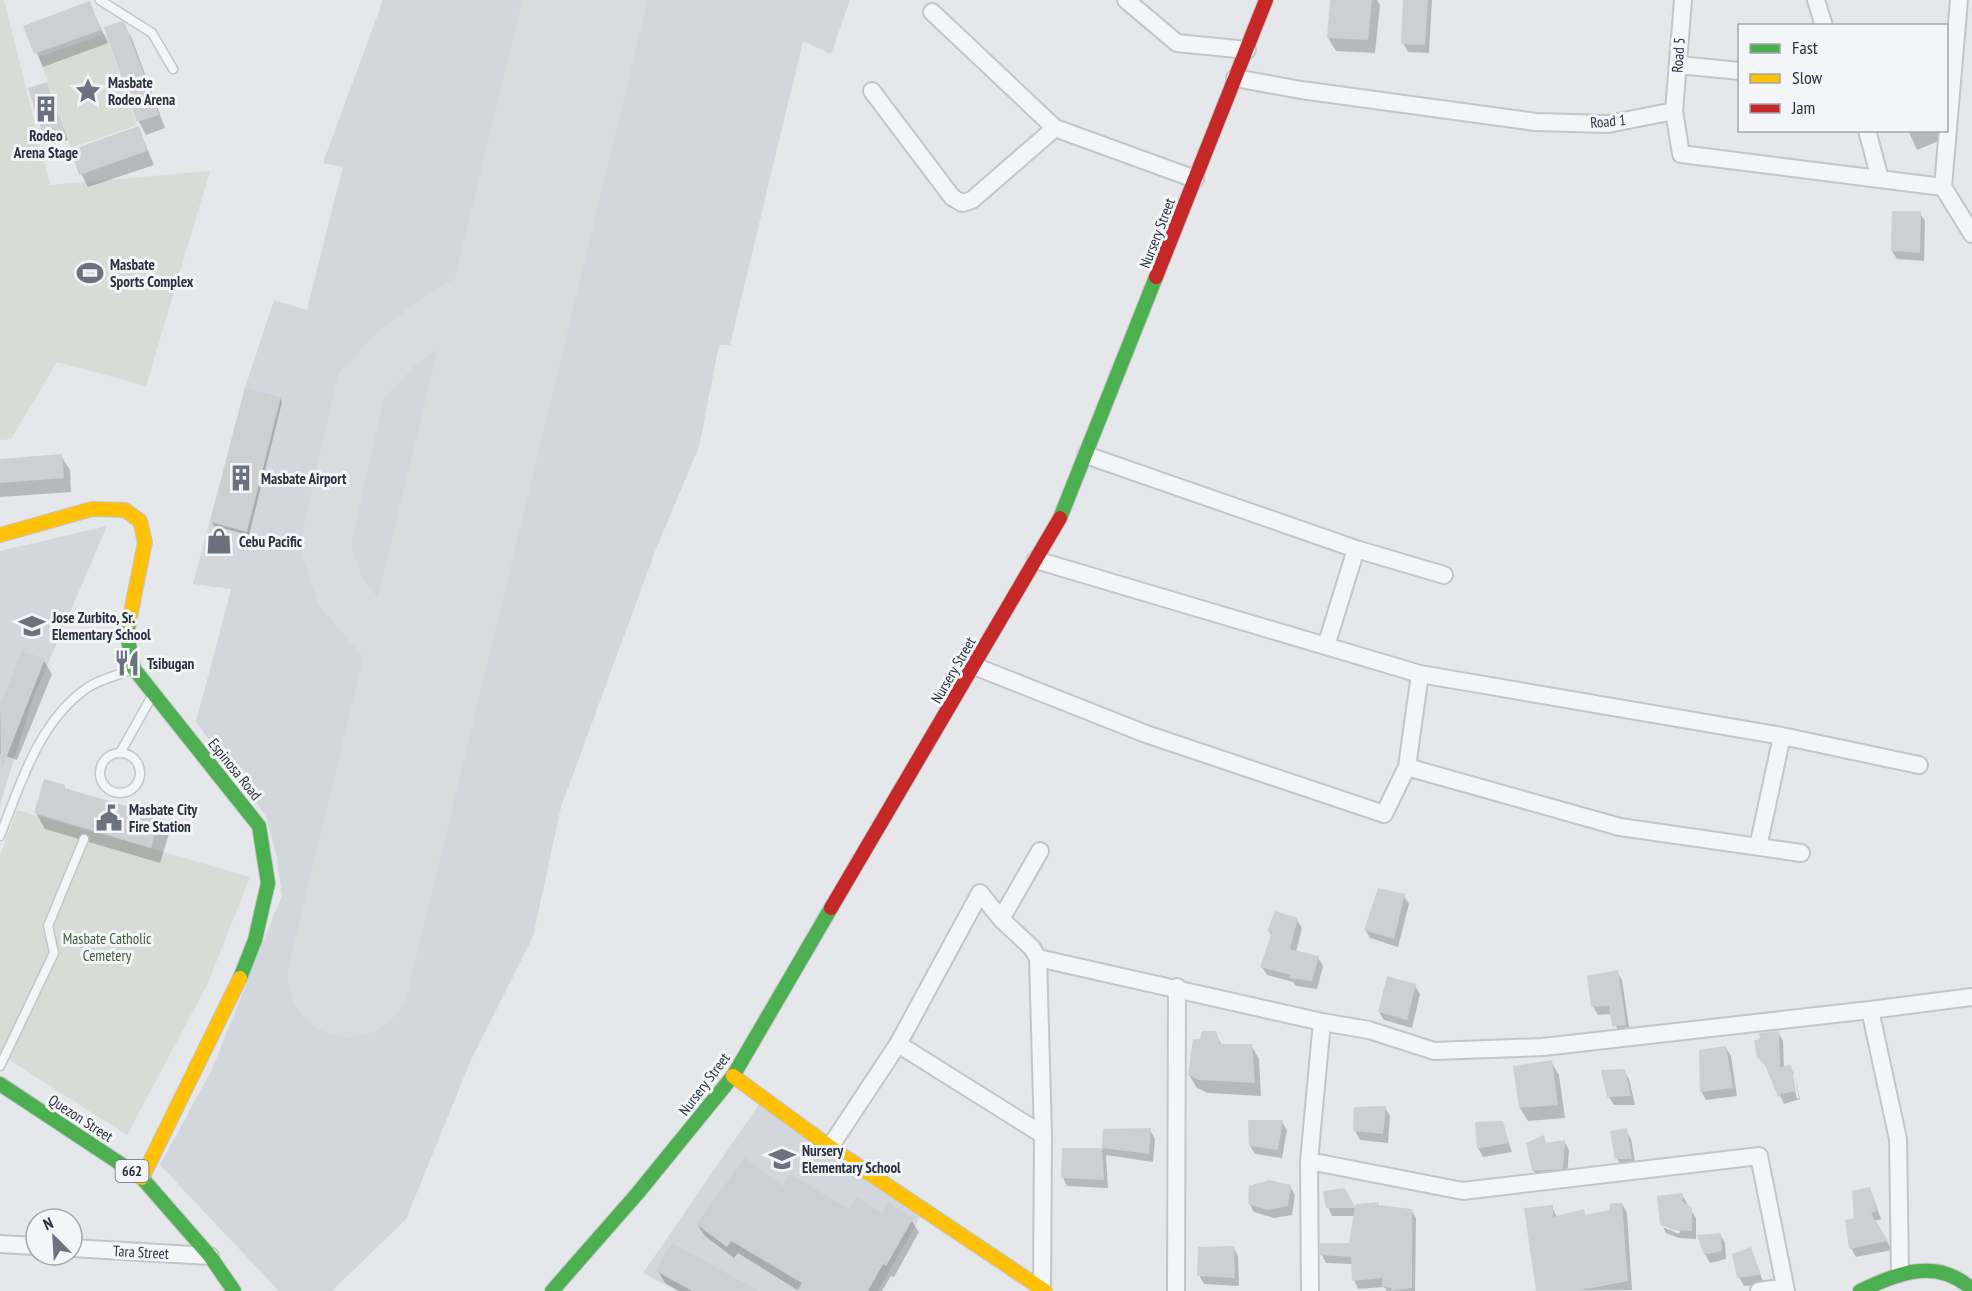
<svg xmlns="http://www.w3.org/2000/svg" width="1972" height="1291" font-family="'PT Sans Narrow',sans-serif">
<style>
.built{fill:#d4d6dd}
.green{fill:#d5ddd6}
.shadow{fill:#0003}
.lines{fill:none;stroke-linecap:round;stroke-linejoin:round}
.taxiway{stroke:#dadbde;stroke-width:50}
.runway{stroke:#dadbde;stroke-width:122}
.building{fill:#cdcfd2}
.lane-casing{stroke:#c3c5c8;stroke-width:11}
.street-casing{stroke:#c3c5c8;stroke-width:20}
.fast-casing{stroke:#c3c5c8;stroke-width:16}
.slow-casing{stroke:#c3c5c8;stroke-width:16}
.jam-casing{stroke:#c3c5c8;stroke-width:16}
.lane{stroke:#f4f5f6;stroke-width:8}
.street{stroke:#f4f5f6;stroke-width:16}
.fast{stroke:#4caf50;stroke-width:14}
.slow{stroke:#ffc107;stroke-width:14}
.jam{stroke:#c62828;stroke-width:14}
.labels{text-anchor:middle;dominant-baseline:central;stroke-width:6;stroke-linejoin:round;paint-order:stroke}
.shield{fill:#f3f5f8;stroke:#676d79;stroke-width:1.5}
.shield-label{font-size:14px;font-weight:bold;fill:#2b3343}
.street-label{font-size:15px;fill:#2b3343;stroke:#f3f5f8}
.poi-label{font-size:15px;font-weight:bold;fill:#2b3343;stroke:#f3f5f8;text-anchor:start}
.park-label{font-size:15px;fill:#3f5f39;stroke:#f3f5f8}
</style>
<rect width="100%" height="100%" fill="#e5e7ea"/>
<path class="built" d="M 383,0 L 850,0 L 831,54 L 803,41 L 730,345 L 719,345 L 699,447 L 656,549 L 561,807 L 533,937 L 471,1060 L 406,1219 L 332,1291 L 279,1291 L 160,1165 L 212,1069 L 282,895 L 276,854 L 266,816 L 196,722 L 231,589 L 193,584 L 245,388 L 274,300 L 307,310 L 343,167 L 323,163 Z
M 107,526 L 32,701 L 0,805 L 0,551 Z
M 760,1103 L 922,1214 L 878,1291 L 677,1291 L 643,1273 Z"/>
<path class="green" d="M 0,0 L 4,0 L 50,185 L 210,171 L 146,386 L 57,362 L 11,439 L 0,440 Z
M 106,34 L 137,125 L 71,148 L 39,57 Z
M 17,810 L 250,877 L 208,983 L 127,1135 L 0,1054 L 0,856 Z"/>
<path class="shadow" d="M 1331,0 L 1377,0 L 1380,5 L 1375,53 L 1336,51 L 1328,38 Z
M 1404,0 L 1432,0 L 1429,53 L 1408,52 L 1403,43 Z
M 89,3 L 108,43 L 43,67 L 25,27 Z
M 124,25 L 132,39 L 165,128 L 146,135 L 139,122 L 106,28 Z
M 47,84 L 68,140 L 50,145 L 45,137 Z
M 138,127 L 154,165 L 88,187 L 81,174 Z
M 1908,130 L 1940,130 L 1941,140 L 1917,150 Z
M 1920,213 L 1925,221 L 1924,261 L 1897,259 L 1892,251 Z
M 280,398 L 282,402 L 249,535 L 214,526 L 212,522 Z
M 61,456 L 70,470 L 71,492 L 0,497 L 0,460 Z
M 22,653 L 44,661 L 52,674 L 17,760 L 0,754 L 0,710 Z
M 64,786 L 66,790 L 159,818 L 169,834 L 160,863 L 45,829 L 36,813 Z
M 1404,896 L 1409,904 L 1398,947 L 1370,938 L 1365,929 Z
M 1297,920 L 1302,928 L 1296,952 L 1318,958 L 1323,966 L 1317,989 L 1296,986 L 1293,982 L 1267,975 L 1262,967 L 1272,936 L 1269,931 Z
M 1617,972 L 1622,980 L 1630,1033 L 1619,1034 L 1612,1014 L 1598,1015 L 1593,1006 Z
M 1415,986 L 1420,994 L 1412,1028 L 1384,1020 L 1379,1012 Z
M 1778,1032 L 1783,1041 L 1784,1068 L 1790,1067 L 1794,1074 L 1791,1074 L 1797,1099 L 1799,1098 L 1795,1076 L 1800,1099 L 1784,1104 L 1769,1070 L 1758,1057 Z
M 1215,1033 L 1222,1045 L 1251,1045 L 1259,1059 L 1261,1096 L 1208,1093 L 1197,1088 L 1189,1075 L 1201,1040 Z
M 1726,1048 L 1731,1056 L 1737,1096 L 1706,1100 L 1701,1091 Z
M 1551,1062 L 1559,1075 L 1565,1118 L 1528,1121 L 1520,1108 Z
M 1624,1071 L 1629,1079 L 1635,1105 L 1614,1105 L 1609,1097 Z
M 1385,1108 L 1390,1116 L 1388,1143 L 1360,1140 L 1355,1131 Z
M 1282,1122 L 1287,1130 L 1282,1158 L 1255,1154 L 1250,1146 Z
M 1502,1122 L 1512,1152 L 1483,1157 L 1478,1148 Z
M 1105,1130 L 1150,1130 L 1155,1139 L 1153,1162 L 1106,1155 L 1108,1188 L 1067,1186 L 1063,1178 L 1063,1150 L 1103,1149 Z
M 1626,1130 L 1631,1139 L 1636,1167 L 1622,1167 L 1617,1159 Z
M 1543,1137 L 1547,1144 L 1564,1141 L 1569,1150 L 1567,1177 L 1538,1179 L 1533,1170 Z
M 1290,1186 L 1295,1195 L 1292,1215 L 1274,1218 L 1254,1212 L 1249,1203 Z
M 1870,1188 L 1881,1219 L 1875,1221 L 1892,1250 L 1856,1257 L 1851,1248 Z
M 783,1189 L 850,1211 L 911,1220 L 919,1232 L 894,1277 L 891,1276 L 882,1291 L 799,1291 L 738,1253 L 734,1258 L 705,1236 L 697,1224 Z
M 1344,1190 L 1356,1211 L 1380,1206 L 1411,1210 L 1416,1218 L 1415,1291 L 1387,1291 L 1384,1287 L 1358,1289 L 1354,1280 L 1353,1264 L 1326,1263 L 1322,1255 L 1351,1245 L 1355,1216 L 1332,1216 L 1328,1207 Z
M 1682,1195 L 1696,1218 L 1696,1239 L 1679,1238 L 1666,1233 L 1663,1227 L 1679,1234 L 1680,1231 L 1663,1224 L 1663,1227 L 1661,1224 Z
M 1622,1204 L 1627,1213 L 1632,1290 L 1537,1291 L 1552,1207 L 1557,1217 L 1583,1211 L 1586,1216 L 1610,1211 Z
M 1720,1234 L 1725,1243 L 1726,1259 L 1710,1263 L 1705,1254 Z
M 1233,1247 L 1238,1256 L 1239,1286 L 1204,1284 L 1199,1275 Z
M 1751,1249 L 1764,1284 L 1744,1286 L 1739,1277 Z
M 658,1271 L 756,1291 L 679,1291 L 665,1283 Z"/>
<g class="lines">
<path class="taxiway" d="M 455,306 L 480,315 L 503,343
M 432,634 C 417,643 404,651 386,645 L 341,593 L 325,546 L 361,386 L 398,347 L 455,306 L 504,292 L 517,282
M 386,645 L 416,700"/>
<path class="runway" d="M 349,976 L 585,0"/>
</g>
<path class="building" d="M 1330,0 L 1372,0 L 1368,40 L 1327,38 Z
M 1403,0 L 1428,0 L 1425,45 L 1401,44 Z
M 90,1 L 101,30 L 34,54 L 23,26 Z
M 122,21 L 125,24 L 159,115 L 137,122 L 104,27 Z
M 47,82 L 64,131 L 44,138 L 28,88 Z
M 139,126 L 147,151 L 79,175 L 71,150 Z
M 1892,211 L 1921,211 L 1920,253 L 1891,251 Z
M 245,388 L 281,397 L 247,532 L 210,522 Z
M 62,454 L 64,478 L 0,483 L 0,459 Z
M 22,651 L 45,659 L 1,771 L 0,706 Z
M 44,779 L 65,785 L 64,788 L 160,816 L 151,848 L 34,813 Z
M 1378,888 L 1405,894 L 1394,939 L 1364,930 Z
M 1275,911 L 1298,918 L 1290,949 L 1319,956 L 1312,981 L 1289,978 L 1290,975 L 1260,967 L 1272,932 L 1267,931 Z
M 1618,970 L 1626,1025 L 1612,1026 L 1609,1006 L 1591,1007 L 1587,976 Z
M 1387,976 L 1416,984 L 1407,1020 L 1378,1012 Z
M 1202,1031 L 1216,1031 L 1220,1044 L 1252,1044 L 1255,1083 L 1199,1080 L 1188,1075 L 1193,1039 L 1200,1039 Z
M 1779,1031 L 1780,1067 L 1791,1065 L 1796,1091 L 1780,1094 L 1779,1099 L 1764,1063 L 1757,1058 L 1754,1041 L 1760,1038 L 1759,1033 Z
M 1726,1046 L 1733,1088 L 1700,1092 L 1699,1050 Z
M 1552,1060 L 1558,1105 L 1519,1108 L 1513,1066 Z
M 1625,1069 L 1631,1096 L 1607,1097 L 1601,1070 Z
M 1386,1106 L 1383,1134 L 1353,1131 L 1354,1107 Z
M 1248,1120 L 1283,1120 L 1278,1150 L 1249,1146 Z
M 1503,1121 L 1509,1143 L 1477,1149 L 1475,1122 Z
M 1151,1128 L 1149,1154 L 1102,1148 L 1103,1129 Z
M 1627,1128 L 1632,1159 L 1615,1159 L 1610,1131 Z
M 1544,1135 L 1546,1143 L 1565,1140 L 1563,1169 L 1532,1171 L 1526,1143 Z
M 1062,1148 L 1102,1148 L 1104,1180 L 1061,1178 Z
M 745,1158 L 783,1186 L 790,1174 L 849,1209 L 857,1197 L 882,1213 L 888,1202 L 913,1219 L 886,1266 L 883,1264 L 868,1291 L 797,1291 L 802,1283 L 731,1241 L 727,1247 L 696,1224 Z
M 1269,1180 L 1291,1185 L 1288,1206 L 1268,1210 L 1248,1204 L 1249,1186 Z
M 1870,1187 L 1877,1211 L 1871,1213 L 1888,1241 L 1849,1249 L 1845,1220 L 1854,1218 L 1852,1191 Z
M 1345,1188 L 1355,1207 L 1356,1204 L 1379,1202 L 1379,1205 L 1412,1209 L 1412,1288 L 1391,1291 L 1392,1288 L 1382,1286 L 1383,1278 L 1352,1281 L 1351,1257 L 1320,1255 L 1320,1243 L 1349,1243 L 1355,1208 L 1326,1208 L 1323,1191 Z
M 1683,1193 L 1682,1201 L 1692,1208 L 1692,1231 L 1673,1230 L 1660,1224 L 1657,1196 Z
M 1611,1203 L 1622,1203 L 1628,1281 L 1576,1291 L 1536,1291 L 1524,1208 L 1553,1205 L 1553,1217 L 1584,1209 L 1585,1215 L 1609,1210 Z
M 1721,1233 L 1722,1251 L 1704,1255 L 1697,1235 Z
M 672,1243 L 759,1291 L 692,1291 L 656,1271 Z
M 1234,1246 L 1235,1278 L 1197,1276 L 1198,1247 Z
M 1751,1247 L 1761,1275 L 1737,1278 L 1732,1254 Z"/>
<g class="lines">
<g class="lane-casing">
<path id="lane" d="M 100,0 L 152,33 L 173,69
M 120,753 L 152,696
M100 773a20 20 0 1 1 40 0a20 20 0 1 1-40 0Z
M 0,836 C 20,785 39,721 87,688 C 100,679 119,675 134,669
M 0,1066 L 54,953 L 48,926 L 84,839"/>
</g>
<g class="street-casing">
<path id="street" d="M 1126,0 L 1177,43 L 1247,50
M 1816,0 L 1824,26
M 1959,0 L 1943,187 L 1972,234
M 932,12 L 1055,128 L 1195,179
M 1678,65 L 1740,71
M 1235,78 L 1301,90 L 1536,122 L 1608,124 L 1674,111 L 1681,154 L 1943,187
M 872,91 L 952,197 L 962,203 L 972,200 L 1055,128
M 1674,111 L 1683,0
M 1867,130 L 1880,179
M 1086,455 L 1356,549 L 1444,575
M 1036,560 L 1420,674 L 1782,736 L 1919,765
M 1326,646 L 1356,549
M 974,666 L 1146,734 L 1384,814 L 1407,767 L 1620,827 L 1801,853
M 1407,767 L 1420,674
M 1758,847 L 1782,736
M 1040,851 L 1001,919 L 1032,948 L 1038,958 L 1322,1022 L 1309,1161
M 1001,919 L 980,893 L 898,1044 L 1043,1135
M 1038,958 L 1043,1135 L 1042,1291
M 1870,1010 L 1972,997
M 1322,1022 L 1369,1030 L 1434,1051 L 1543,1047 L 1870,1010 L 1898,1139 L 1900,1273
M 830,1147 L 898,1044
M 0,1244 L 36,1246
M 72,1248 L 210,1256
M 1176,1291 L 1177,987
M 1310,1291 L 1309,1161 L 1463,1191 L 1759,1156 L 1786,1291
M 1759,1291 L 1785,1287"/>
</g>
<g class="fast-casing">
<path id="fast" d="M 1060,518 L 1156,277
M 129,622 L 127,635 L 134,669 L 259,826 L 268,883 L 255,940 L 240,978
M 0,1084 L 142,1178 L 210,1256 L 234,1291
M 552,1291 L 637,1194 L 733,1076 L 831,908
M 1860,1291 C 1899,1273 1936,1257 1972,1289"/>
</g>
<g class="slow-casing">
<path id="slow" d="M 0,535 L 92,509 L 125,510 L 140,521 L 145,542 L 129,622
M 733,1076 L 830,1147 L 1045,1291
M 142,1178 L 240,978"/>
</g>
<g class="jam-casing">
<path id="jam" d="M 1156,277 L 1266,0
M 831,908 L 1060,518"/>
</g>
<use href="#lane" class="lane"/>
<use href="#street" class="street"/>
<use href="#fast" class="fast"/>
<use href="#slow" class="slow"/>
<use href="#jam" class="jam"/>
</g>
<defs>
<g id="sight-bare" transform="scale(2.07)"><path d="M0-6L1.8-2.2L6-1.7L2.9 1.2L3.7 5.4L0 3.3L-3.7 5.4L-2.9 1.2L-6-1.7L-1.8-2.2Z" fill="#6c727d" stroke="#f3f5f8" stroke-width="2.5" paint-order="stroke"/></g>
<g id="building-bare" transform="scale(2.07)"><path d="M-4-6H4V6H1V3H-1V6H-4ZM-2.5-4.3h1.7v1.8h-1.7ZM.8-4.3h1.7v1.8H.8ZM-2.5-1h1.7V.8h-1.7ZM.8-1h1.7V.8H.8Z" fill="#6c727d" stroke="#f3f5f8" stroke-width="2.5" paint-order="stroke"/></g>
<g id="stadium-bare" transform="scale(2.07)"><path d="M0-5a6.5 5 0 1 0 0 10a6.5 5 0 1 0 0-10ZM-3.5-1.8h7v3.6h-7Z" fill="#6c727d" stroke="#f3f5f8" stroke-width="2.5" paint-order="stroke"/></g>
<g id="shop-bare" transform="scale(2.07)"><path d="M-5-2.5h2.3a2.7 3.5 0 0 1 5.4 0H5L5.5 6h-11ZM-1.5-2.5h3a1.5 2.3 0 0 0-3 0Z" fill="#6c727d" stroke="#f3f5f8" stroke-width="2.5" paint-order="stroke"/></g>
<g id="school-bare" transform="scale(2.07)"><path d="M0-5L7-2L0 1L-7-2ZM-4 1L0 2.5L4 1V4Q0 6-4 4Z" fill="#6c727d" stroke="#f3f5f8" stroke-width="2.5" paint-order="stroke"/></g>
<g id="restaurant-bare" transform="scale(2.07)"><path d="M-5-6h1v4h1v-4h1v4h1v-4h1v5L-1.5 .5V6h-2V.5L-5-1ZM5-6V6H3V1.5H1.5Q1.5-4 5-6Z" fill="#6c727d" stroke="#f3f5f8" stroke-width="2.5" paint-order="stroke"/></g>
<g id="civic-bare" transform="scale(2.07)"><path d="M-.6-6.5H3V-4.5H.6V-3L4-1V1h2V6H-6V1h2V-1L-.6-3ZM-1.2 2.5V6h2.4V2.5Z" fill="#6c727d" stroke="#f3f5f8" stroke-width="2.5" paint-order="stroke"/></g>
</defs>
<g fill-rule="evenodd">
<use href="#sight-bare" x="88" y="91"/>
<use href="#building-bare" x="46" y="109"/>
<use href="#stadium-bare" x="90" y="273"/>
<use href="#building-bare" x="241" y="478"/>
<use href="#shop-bare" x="219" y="541"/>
<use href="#school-bare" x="32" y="626"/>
<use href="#restaurant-bare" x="127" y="663"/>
<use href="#civic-bare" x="109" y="818"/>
<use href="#school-bare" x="782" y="1159"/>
</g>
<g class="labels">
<rect class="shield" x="115.5" y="1160" width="33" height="22" rx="4.5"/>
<g class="shield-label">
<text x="132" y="1171">662</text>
</g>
<g class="street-label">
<text transform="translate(1678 55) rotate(-86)">Road 5</text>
<text transform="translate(1608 121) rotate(-5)">Road 1</text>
<text transform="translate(1157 233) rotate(-69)">Nursery Street</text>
<text transform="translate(953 670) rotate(-60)">Nursery Street</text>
<text transform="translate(235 769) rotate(51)">Espinosa Road</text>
<text transform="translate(704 1084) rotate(-53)">Nursery Street</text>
<text transform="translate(81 1118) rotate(33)">Quezon Street</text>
<text transform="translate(141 1252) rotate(3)">Tara Street</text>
</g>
<g class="poi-label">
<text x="108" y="82">Masbate<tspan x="108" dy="17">Rodeo Arena</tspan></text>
<text x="46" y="135" text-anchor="middle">Rodeo<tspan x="46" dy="17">Arena Stage</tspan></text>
<text x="110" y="264">Masbate<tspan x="110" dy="17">Sports Complex</tspan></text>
<text x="261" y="478">Masbate Airport</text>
<text x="239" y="541">Cebu Pacific</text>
<text x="52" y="617">Jose Zurbito, Sr.<tspan x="52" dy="17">Elementary School</tspan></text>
<text x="147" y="663">Tsibugan</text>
<text x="129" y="809">Masbate City<tspan x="129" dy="17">Fire Station</tspan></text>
<text x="802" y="1150">Nursery<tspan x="802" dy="17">Elementary School</tspan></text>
</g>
<g class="park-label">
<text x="107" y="938">Masbate Catholic<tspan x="107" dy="17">Cemetery</tspan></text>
</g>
</g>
<rect x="1738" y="24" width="210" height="108" fill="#f3f5f8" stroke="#a3a7b0" stroke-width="1.5"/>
<rect x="1750" y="44" width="30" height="9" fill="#4caf50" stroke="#a3a7b0" stroke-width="1.5"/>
<text x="1792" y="54" font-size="18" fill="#2b3343">Fast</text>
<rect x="1750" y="74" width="30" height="9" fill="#ffc107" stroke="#a3a7b0" stroke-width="1.5"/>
<text x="1792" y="84" font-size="18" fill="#2b3343">Slow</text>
<rect x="1750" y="104" width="30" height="9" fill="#c62828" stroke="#a3a7b0" stroke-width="1.5"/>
<text x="1792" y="114" font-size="18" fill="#2b3343">Jam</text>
<g transform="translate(54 1237) rotate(336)"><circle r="28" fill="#f3f5f8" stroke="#a3a7b0" stroke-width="1.5"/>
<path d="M0-4.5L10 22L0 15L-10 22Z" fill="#6c727d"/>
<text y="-9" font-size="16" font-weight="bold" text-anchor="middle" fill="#2b3343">N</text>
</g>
</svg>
